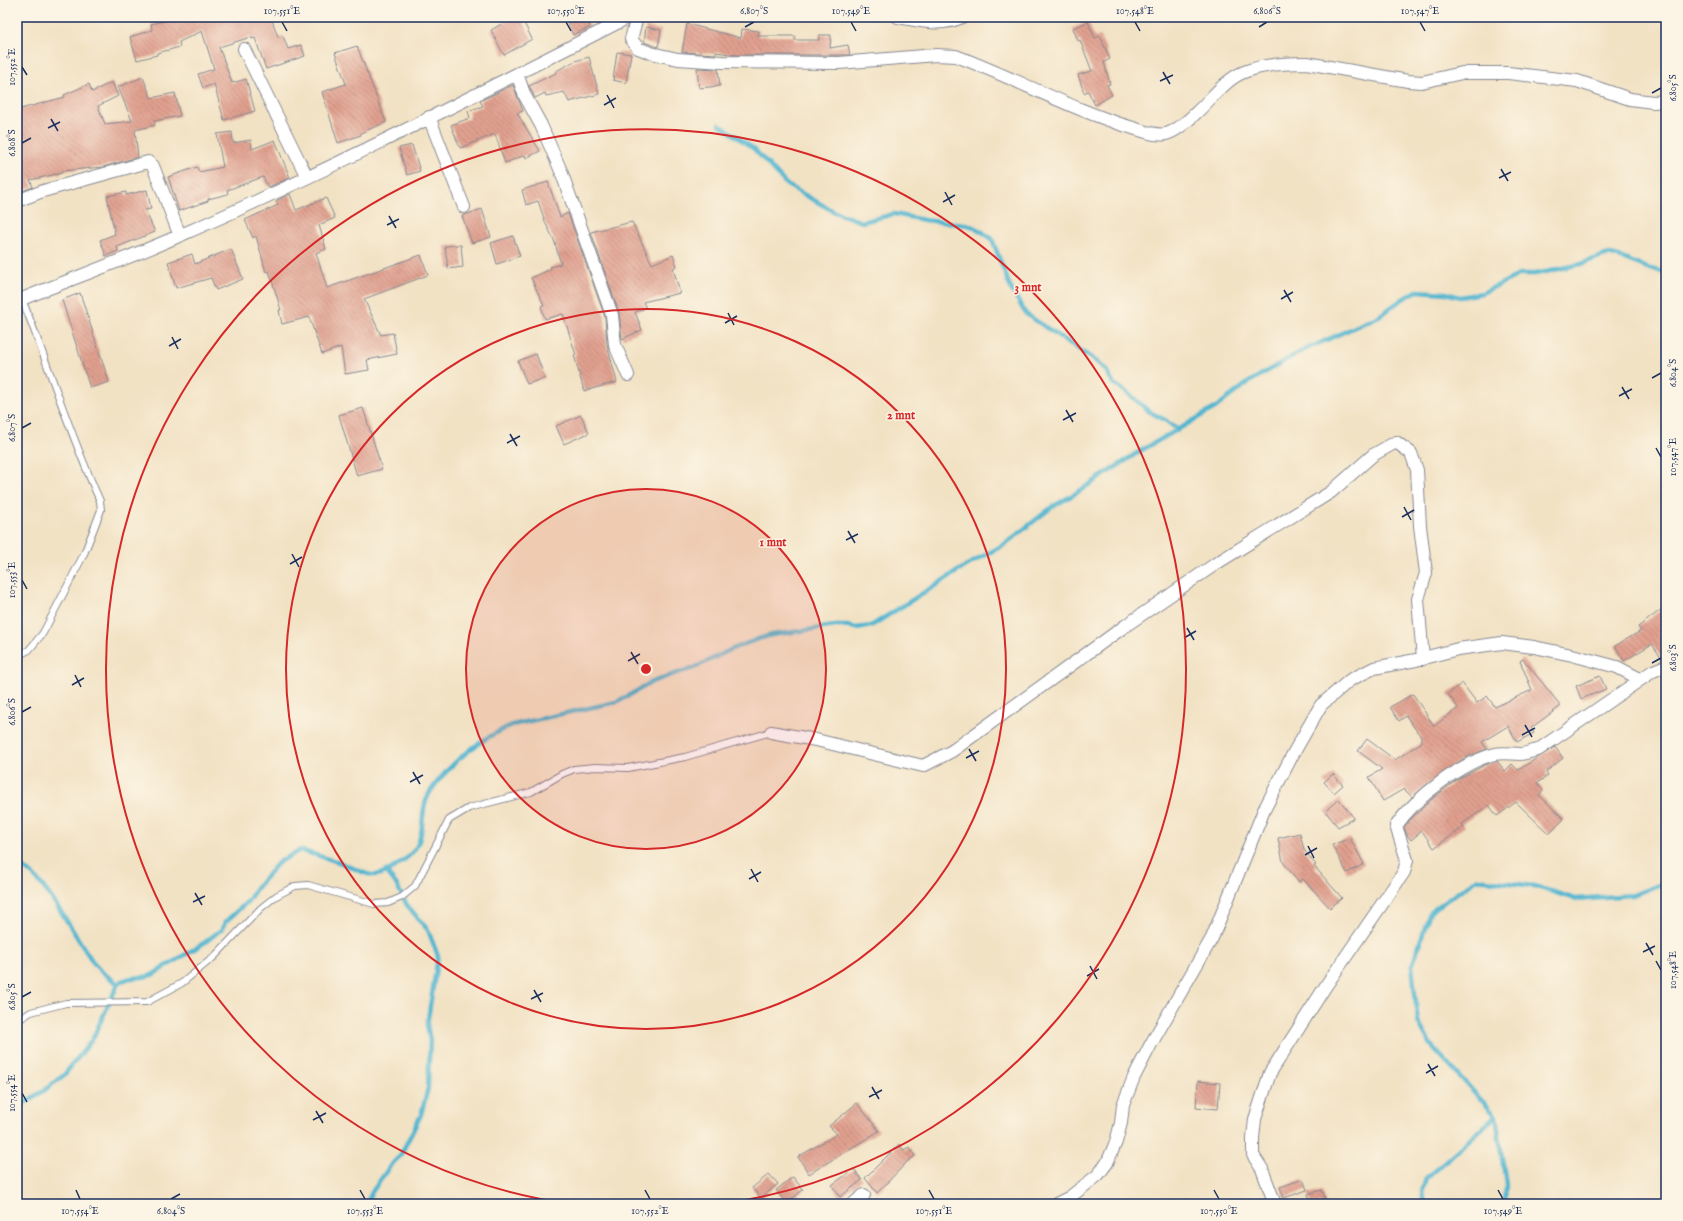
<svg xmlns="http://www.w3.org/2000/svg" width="1683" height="1221" font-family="'IM FELL English',serif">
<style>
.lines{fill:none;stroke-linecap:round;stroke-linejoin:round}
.stream{stroke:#51b6d0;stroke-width:4.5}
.building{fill:url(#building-back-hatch)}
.service-casing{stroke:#868891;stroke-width:8}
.minor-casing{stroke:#868891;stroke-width:14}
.service{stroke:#fff;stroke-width:6}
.minor{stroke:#fff;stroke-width:12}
.ticks{fill:none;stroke:#1b2f5e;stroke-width:1.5}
.ring{fill:none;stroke:#d62828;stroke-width:2}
.centre{fill:#d62828;stroke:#fcf5e5;stroke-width:2}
.ring-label{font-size:12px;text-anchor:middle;font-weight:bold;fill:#d62828;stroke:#fcf5e5;stroke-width:3;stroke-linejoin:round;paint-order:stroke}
.neatline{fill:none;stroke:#1b2f5e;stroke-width:1.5}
.ticks-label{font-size:10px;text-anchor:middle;fill:#1b2f5e}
</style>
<defs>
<pattern id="building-back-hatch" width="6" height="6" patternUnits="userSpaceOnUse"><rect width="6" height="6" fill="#e1a08f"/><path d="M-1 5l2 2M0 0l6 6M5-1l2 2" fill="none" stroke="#b68378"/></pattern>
</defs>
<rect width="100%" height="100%" fill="#fcf5e5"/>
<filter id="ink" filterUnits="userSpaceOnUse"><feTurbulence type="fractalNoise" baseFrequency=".025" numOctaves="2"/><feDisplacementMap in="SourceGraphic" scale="8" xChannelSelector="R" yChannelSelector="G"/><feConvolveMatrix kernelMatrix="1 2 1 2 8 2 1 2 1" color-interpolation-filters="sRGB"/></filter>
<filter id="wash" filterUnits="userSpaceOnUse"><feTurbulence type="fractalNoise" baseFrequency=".012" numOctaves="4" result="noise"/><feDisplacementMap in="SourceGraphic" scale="16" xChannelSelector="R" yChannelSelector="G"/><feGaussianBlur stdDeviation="0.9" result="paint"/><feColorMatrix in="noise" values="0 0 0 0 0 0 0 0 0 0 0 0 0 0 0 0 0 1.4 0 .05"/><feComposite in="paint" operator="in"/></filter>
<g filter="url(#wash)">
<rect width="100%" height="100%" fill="#f2e2c4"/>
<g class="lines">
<path class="stream" d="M 719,124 L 754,149 L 787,185 L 835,212 L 862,222 L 894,214 L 924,220 L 969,225 L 981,231 L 992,239 L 1011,289 L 1026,314 L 1096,361 L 1106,370 L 1113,383 L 1125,391 L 1150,412 L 1165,420 L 1178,430
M 17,865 C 39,867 80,945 95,965 C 100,972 111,978 118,984
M 17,1108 L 46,1089 L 64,1075 L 92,1040 L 118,984 C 130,974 139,980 152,975 L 204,943 L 222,929 L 225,922 L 248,901 L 257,887 L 278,863 L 300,850 C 315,855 331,859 346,865 C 354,868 364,874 372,875 C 387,876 415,855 419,841 C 425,822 420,805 432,789 C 452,761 481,739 512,725 L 616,702 L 628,696 L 652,682 L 680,672 L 694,668 L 732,649 L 758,639 L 772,635 L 842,625 L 856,628 L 871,626 L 966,566 L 1005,544 L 1052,507 L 1078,492 L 1137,453 L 1215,408 L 1249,382 L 1298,353 L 1379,316 L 1401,300 L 1417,291 L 1446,293 L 1460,297 L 1482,293 L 1521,274 L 1535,274 L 1550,271 L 1581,264 L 1608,254 L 1622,258 L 1650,269 L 1666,272
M 366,1204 L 372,1192 L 390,1166 L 400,1156 L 421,1115 L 428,1088 L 430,1040 L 427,1025 L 438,956 L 428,930 L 407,905 L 396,884 L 386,871
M 1424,1204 L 1422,1192 L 1426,1178 L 1496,1116
M 1505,1204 L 1506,1186 L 1496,1116 L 1431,1045 L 1418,1022 L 1412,966 L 1430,912 L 1477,879 L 1534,886 L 1575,899 L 1633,895 L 1666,882"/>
</g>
<g id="blocks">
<path class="building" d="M 167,17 L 271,17 L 278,37 L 283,36 L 288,49 L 301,45 L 305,56 L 266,69 L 255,38 L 252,39 L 251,37 L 219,47 L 232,83 L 246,79 L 255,111 L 224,120 L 214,84 L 203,88 L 198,74 L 214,69 L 202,31 L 179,42 L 180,47 L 157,53 L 157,55 L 137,60 L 130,37 L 152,30 L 151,24 L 168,20 Z
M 514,17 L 521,17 L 532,39 L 504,55 L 491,30 Z
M 565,17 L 586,17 L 590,27 L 573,35 Z
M 1088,22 L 1095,38 L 1100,36 L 1110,59 L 1104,62 L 1110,84 L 1107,85 L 1112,95 L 1095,105 L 1088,91 L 1084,93 L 1078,75 L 1092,71 L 1080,40 L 1078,41 L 1073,28 Z
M 687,24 L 741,38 L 742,29 L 759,31 L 758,36 L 795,36 L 795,40 L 819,40 L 819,35 L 831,35 L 830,48 L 848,45 L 850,55 L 736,55 L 716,52 L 716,54 L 682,52 Z
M 646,27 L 661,30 L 658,47 L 644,42 Z
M 357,46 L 386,122 L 361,133 L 361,135 L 338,143 L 322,92 L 346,84 L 335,53 Z
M 617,52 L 631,54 L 626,83 L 613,80 Z
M 589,57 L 599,94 L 569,102 L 564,92 L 546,96 L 545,93 L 535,98 L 529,86 L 556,73 L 556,71 L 575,61 Z
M 697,68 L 718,69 L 720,86 L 699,88 Z
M 143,77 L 151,98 L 175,93 L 180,116 L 154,121 L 155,125 L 135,130 L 138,157 L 103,167 L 62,171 L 62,173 L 30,180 L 33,187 L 17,193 L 17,162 L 21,161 L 17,138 L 17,110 L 65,97 L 64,95 L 89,84 L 92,92 L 112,82 L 118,96 L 98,106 L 105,124 L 132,121 L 118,87 Z
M 513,85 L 523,111 L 517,113 L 540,151 L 526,158 L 525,155 L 505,163 L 495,134 L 460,148 L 451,125 L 470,118 L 468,111 L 483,106 L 480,101 Z
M 232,132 L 233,143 L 251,140 L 252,149 L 275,140 L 290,178 L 268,187 L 263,177 L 227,190 L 228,194 L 208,199 L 208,201 L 179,211 L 168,177 L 197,167 L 199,172 L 223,167 L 217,134 Z
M 412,145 L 420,171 L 407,175 L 399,148 Z
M 548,182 L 560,217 L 568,213 L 605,317 L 607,345 L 617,382 L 584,391 L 574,355 L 576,355 L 563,314 L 545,319 L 541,306 L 544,305 L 531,278 L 551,269 L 550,267 L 561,264 L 554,240 L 546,224 L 538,201 L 526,205 L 522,190 Z
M 147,190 L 151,209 L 145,210 L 155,232 L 117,247 L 118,251 L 106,256 L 100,240 L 115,234 L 107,196 L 126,192 L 126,195 Z
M 290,194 L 296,210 L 326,198 L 335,218 L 319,225 L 326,249 L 316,253 L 327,288 L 421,255 L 428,275 L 364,299 L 381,335 L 393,333 L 397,354 L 367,360 L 369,370 L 345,374 L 341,347 L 322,354 L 309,317 L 282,324 L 279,310 L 281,310 L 269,271 L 266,272 L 256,236 L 253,238 L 245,220 L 278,205 L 276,201 Z
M 482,209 L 491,237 L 472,243 L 462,216 Z
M 632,222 L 652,264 L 673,255 L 677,266 L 673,268 L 680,293 L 643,302 L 646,308 L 635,312 L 642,330 L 622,339 L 619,313 L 591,232 Z
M 513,236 L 520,256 L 497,264 L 491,243 Z
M 461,245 L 463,267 L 448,269 L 445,246 Z
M 231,249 L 243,279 L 216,290 L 211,278 L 176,288 L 168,262 L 192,254 L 195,264 Z
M 80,293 L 109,382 L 90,388 L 62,300 Z
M 536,354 L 545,378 L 527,384 L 518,361 Z
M 363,408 L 382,469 L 357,476 L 339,415 Z
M 581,415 L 589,433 L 564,444 L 556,426 Z
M 1666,606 L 1666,659 L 1662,659 L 1652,644 L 1624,661 L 1615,646 L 1641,631 L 1638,627 Z
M 1523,659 L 1561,706 L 1531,728 L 1534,733 L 1517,742 L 1508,726 L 1482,742 L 1487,749 L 1465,758 L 1450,767 L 1412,797 L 1404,789 L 1383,801 L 1369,777 L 1382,769 L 1358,751 L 1367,739 L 1395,760 L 1422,742 L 1420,739 L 1422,738 L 1406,716 L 1399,721 L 1390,707 L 1413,694 L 1434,726 L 1458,708 L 1448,694 L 1462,683 L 1477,703 L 1487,696 L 1495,707 L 1532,690 L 1520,661 Z
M 1600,676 L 1606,689 L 1581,699 L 1576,686 Z
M 1555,747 L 1563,758 L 1546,772 L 1548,776 L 1537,783 L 1543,790 L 1539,795 L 1564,819 L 1549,834 L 1516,802 L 1497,816 L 1489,805 L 1462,824 L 1464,827 L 1434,848 L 1422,831 L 1411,840 L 1407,835 L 1404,827 L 1410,820 L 1432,799 L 1458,779 L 1485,765 L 1497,761 L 1505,771 L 1512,764 L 1518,770 Z
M 1333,774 L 1343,785 L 1334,793 L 1324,782 Z
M 1339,799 L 1354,818 L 1338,827 L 1325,811 Z
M 1300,833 L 1304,850 L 1316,865 L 1314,866 L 1342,898 L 1330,908 L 1303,879 L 1299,882 L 1283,862 L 1278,838 Z
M 1350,838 L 1364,864 L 1347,873 L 1332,845 Z
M 1198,1081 L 1220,1083 L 1218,1109 L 1196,1107 Z
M 857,1103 L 879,1131 L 809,1174 L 798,1157 L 837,1134 L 829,1126 Z
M 899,1144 L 904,1150 L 909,1147 L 915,1156 L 908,1161 L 877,1193 L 865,1178 Z
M 854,1169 L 862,1180 L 840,1197 L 832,1185 Z
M 769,1174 L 778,1184 L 761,1198 L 752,1188 Z
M 793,1177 L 803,1190 L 786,1203 L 776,1190 Z
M 1303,1179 L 1307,1190 L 1284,1198 L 1280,1187 Z
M 1322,1190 L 1327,1204 L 1311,1204 L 1308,1194 Z"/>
</g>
</g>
<g filter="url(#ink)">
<use href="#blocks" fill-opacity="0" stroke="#868891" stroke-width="1"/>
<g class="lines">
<g class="service-casing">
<path id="service" d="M 17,656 L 29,650 L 43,633 L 84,554 L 101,510 L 100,501 C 70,435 49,366 22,299
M 17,1021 L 31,1012 L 66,1003 L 147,1002 L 182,983 L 214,957 L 261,908 L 276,896 L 295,886 L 308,885 L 374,904 L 388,903 L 402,897 L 415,886 L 449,820 L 469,808 L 531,792 L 562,774 L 574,769 L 595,767 L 628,768 L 685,757 L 771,732"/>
</g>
<g class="minor-casing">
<path id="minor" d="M 637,17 L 631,39 L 638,48 L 651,53 L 678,59 L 722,62 L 839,63 L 936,55 L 956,56 C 1015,78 1072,110 1133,128 C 1143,131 1155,136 1166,134 C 1177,131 1190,119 1198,111 C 1212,98 1226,79 1244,72 C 1264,64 1286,63 1307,63 L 1408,81 L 1422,82 L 1462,73 L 1508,73 L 1577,81 L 1630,99 L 1653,102 L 1666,101
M 898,17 C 920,21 942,27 962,17
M 244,49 L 307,177
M 517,74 L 525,96 L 541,125 L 561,171 L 612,315 L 615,345 L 628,375
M 429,117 L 464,207
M 17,201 L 43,191 L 148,162 L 153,166 L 180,236
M 17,301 C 71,279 127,259 181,235 C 333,169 481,92 629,17
M 771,732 L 816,740 L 923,766 L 952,751 L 1125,626 L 1217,563 L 1331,492 L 1373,455 L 1396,442 L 1411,453 L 1417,470 L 1420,526 L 1426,573 L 1418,599 L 1423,659
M 853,1204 L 864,1195
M 1056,1204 L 1070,1197 L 1098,1175 L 1107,1163 L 1116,1142 L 1121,1123 L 1123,1105 L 1134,1077 L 1151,1044 L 1212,938 L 1264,810 L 1293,754 L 1321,705 L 1350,680 L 1374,668 L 1416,660 L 1458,649 L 1502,643 L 1534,647 L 1572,655 L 1617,667 L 1640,679
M 1275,1204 L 1262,1169 L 1253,1155 L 1253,1138 L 1255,1119 L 1270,1073 L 1327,984 L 1404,872 L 1407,860 L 1396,826 C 1415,798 1462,762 1495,754 C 1503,752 1512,754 1520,754 C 1526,754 1532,751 1538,750 L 1653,671 L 1666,666"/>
</g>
<use href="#service" class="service"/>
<use href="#minor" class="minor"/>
</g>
</g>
<path class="ticks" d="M 282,22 L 287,31M 566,22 L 571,31M 851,22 L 856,31M 1135,22 L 1140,31M 1420,22 L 1425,31M 745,27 L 754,22M 1259,27 L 1267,22M 22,67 L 27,75M 1163,72 L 1170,84M 1160,81 L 1173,75M 1652,93 L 1661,88M 607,95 L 614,108M 604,105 L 616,98M 51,119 L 58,131M 48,128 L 60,122M 22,143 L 31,138M 1501,169 L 1508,181M 1499,178 L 1511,172M 945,192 L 952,205M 943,202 L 955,195M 389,216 L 396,228M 387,225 L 399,219M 1284,290 L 1291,302M 1281,299 L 1293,292M 728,313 L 734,325M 725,323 L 737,316M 172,337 L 178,349M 169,346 L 181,339M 1652,378 L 1661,373M 1622,387 L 1629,399M 1619,396 L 1632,389M 1066,410 L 1073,422M 1063,420 L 1076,413M 22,428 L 31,423M 510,434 L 517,446M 507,443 L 520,436M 1656,448 L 1661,457M 1404,507 L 1411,520M 1402,517 L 1414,510M 848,531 L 855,543M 846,540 L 858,534M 292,554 L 299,567M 290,564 L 302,557M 22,580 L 27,589M 1187,628 L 1194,640M 1184,638 L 1196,631M 631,652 L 638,664M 628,661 L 640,654M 1652,663 L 1661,658M 75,675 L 81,687M 72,685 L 84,678M 22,712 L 31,707M 1525,725 L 1532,737M 1522,735 L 1535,728M 969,749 L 976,761M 966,758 L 979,751M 413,772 L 420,784M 410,782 L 423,775M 1308,846 L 1314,858M 1305,855 L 1317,848M 751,869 L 758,882M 749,879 L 761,872M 195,893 L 202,905M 193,902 L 205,896M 1646,943 L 1653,955M 1643,952 L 1655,946M 1656,961 L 1661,970M 1090,966 L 1097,979M 1087,976 L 1099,969M 534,990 L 541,1002M 22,997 L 31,992M 531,999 L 543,993M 1428,1064 L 1435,1076M 1426,1073 L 1438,1066M 872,1087 L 879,1099M 22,1093 L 27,1102M 869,1097 L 882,1090M 316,1111 L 323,1123M 313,1120 L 326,1113M 76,1190 L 80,1199M 360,1190 L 365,1199M 645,1190 L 650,1199M 929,1190 L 934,1199M 1214,1190 L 1219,1199M 1498,1190 L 1503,1199M 171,1199 L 180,1194"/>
<circle cx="646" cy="669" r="180" fill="#d62828" fill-opacity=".12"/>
<g class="ring">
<circle cx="646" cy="669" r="180"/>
<circle cx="646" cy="669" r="360"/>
<path d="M571 1204A540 540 0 1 1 721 1204"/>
</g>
<circle cx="646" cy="669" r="6" class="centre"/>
<g class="ring-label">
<text x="1028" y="291">3 mnt</text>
<text x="901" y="419">2 mnt</text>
<text x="773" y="546">1 mnt</text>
</g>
<rect width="1683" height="1221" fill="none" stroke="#fcf5e5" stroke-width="44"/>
<rect x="22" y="22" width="1639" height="1177" class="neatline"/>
<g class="ticks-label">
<text x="282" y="14">107.551°E</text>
<text x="566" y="14">107.550°E</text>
<text x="754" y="14">6.807°S</text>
<text x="851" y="14">107.549°E</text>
<text x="1135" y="14">107.548°E</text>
<text x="1267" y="14">6.806°S</text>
<text x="1420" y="14">107.547°E</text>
<text transform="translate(11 67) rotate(-90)" y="4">107.552°E</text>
<text transform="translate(1672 88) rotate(-90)" y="4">6.805°S</text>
<text transform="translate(11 143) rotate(-90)" y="4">6.808°S</text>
<text transform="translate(1672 373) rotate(-90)" y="4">6.804°S</text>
<text transform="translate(11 428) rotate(-90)" y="4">6.807°S</text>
<text transform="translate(1672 457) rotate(-90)" y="4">107.547°E</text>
<text transform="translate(11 580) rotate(-90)" y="4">107.553°E</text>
<text transform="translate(1672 658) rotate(-90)" y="4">6.803°S</text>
<text transform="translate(11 712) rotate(-90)" y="4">6.806°S</text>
<text transform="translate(1672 970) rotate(-90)" y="4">107.548°E</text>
<text transform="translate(11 997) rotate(-90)" y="4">6.805°S</text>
<text transform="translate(11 1093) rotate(-90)" y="4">107.554°E</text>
<text x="80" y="1214">107.554°E</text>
<text x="171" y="1214">6.804°S</text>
<text x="365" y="1214">107.553°E</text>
<text x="650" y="1214">107.552°E</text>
<text x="934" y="1214">107.551°E</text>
<text x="1219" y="1214">107.550°E</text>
<text x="1503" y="1214">107.549°E</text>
</g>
</svg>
